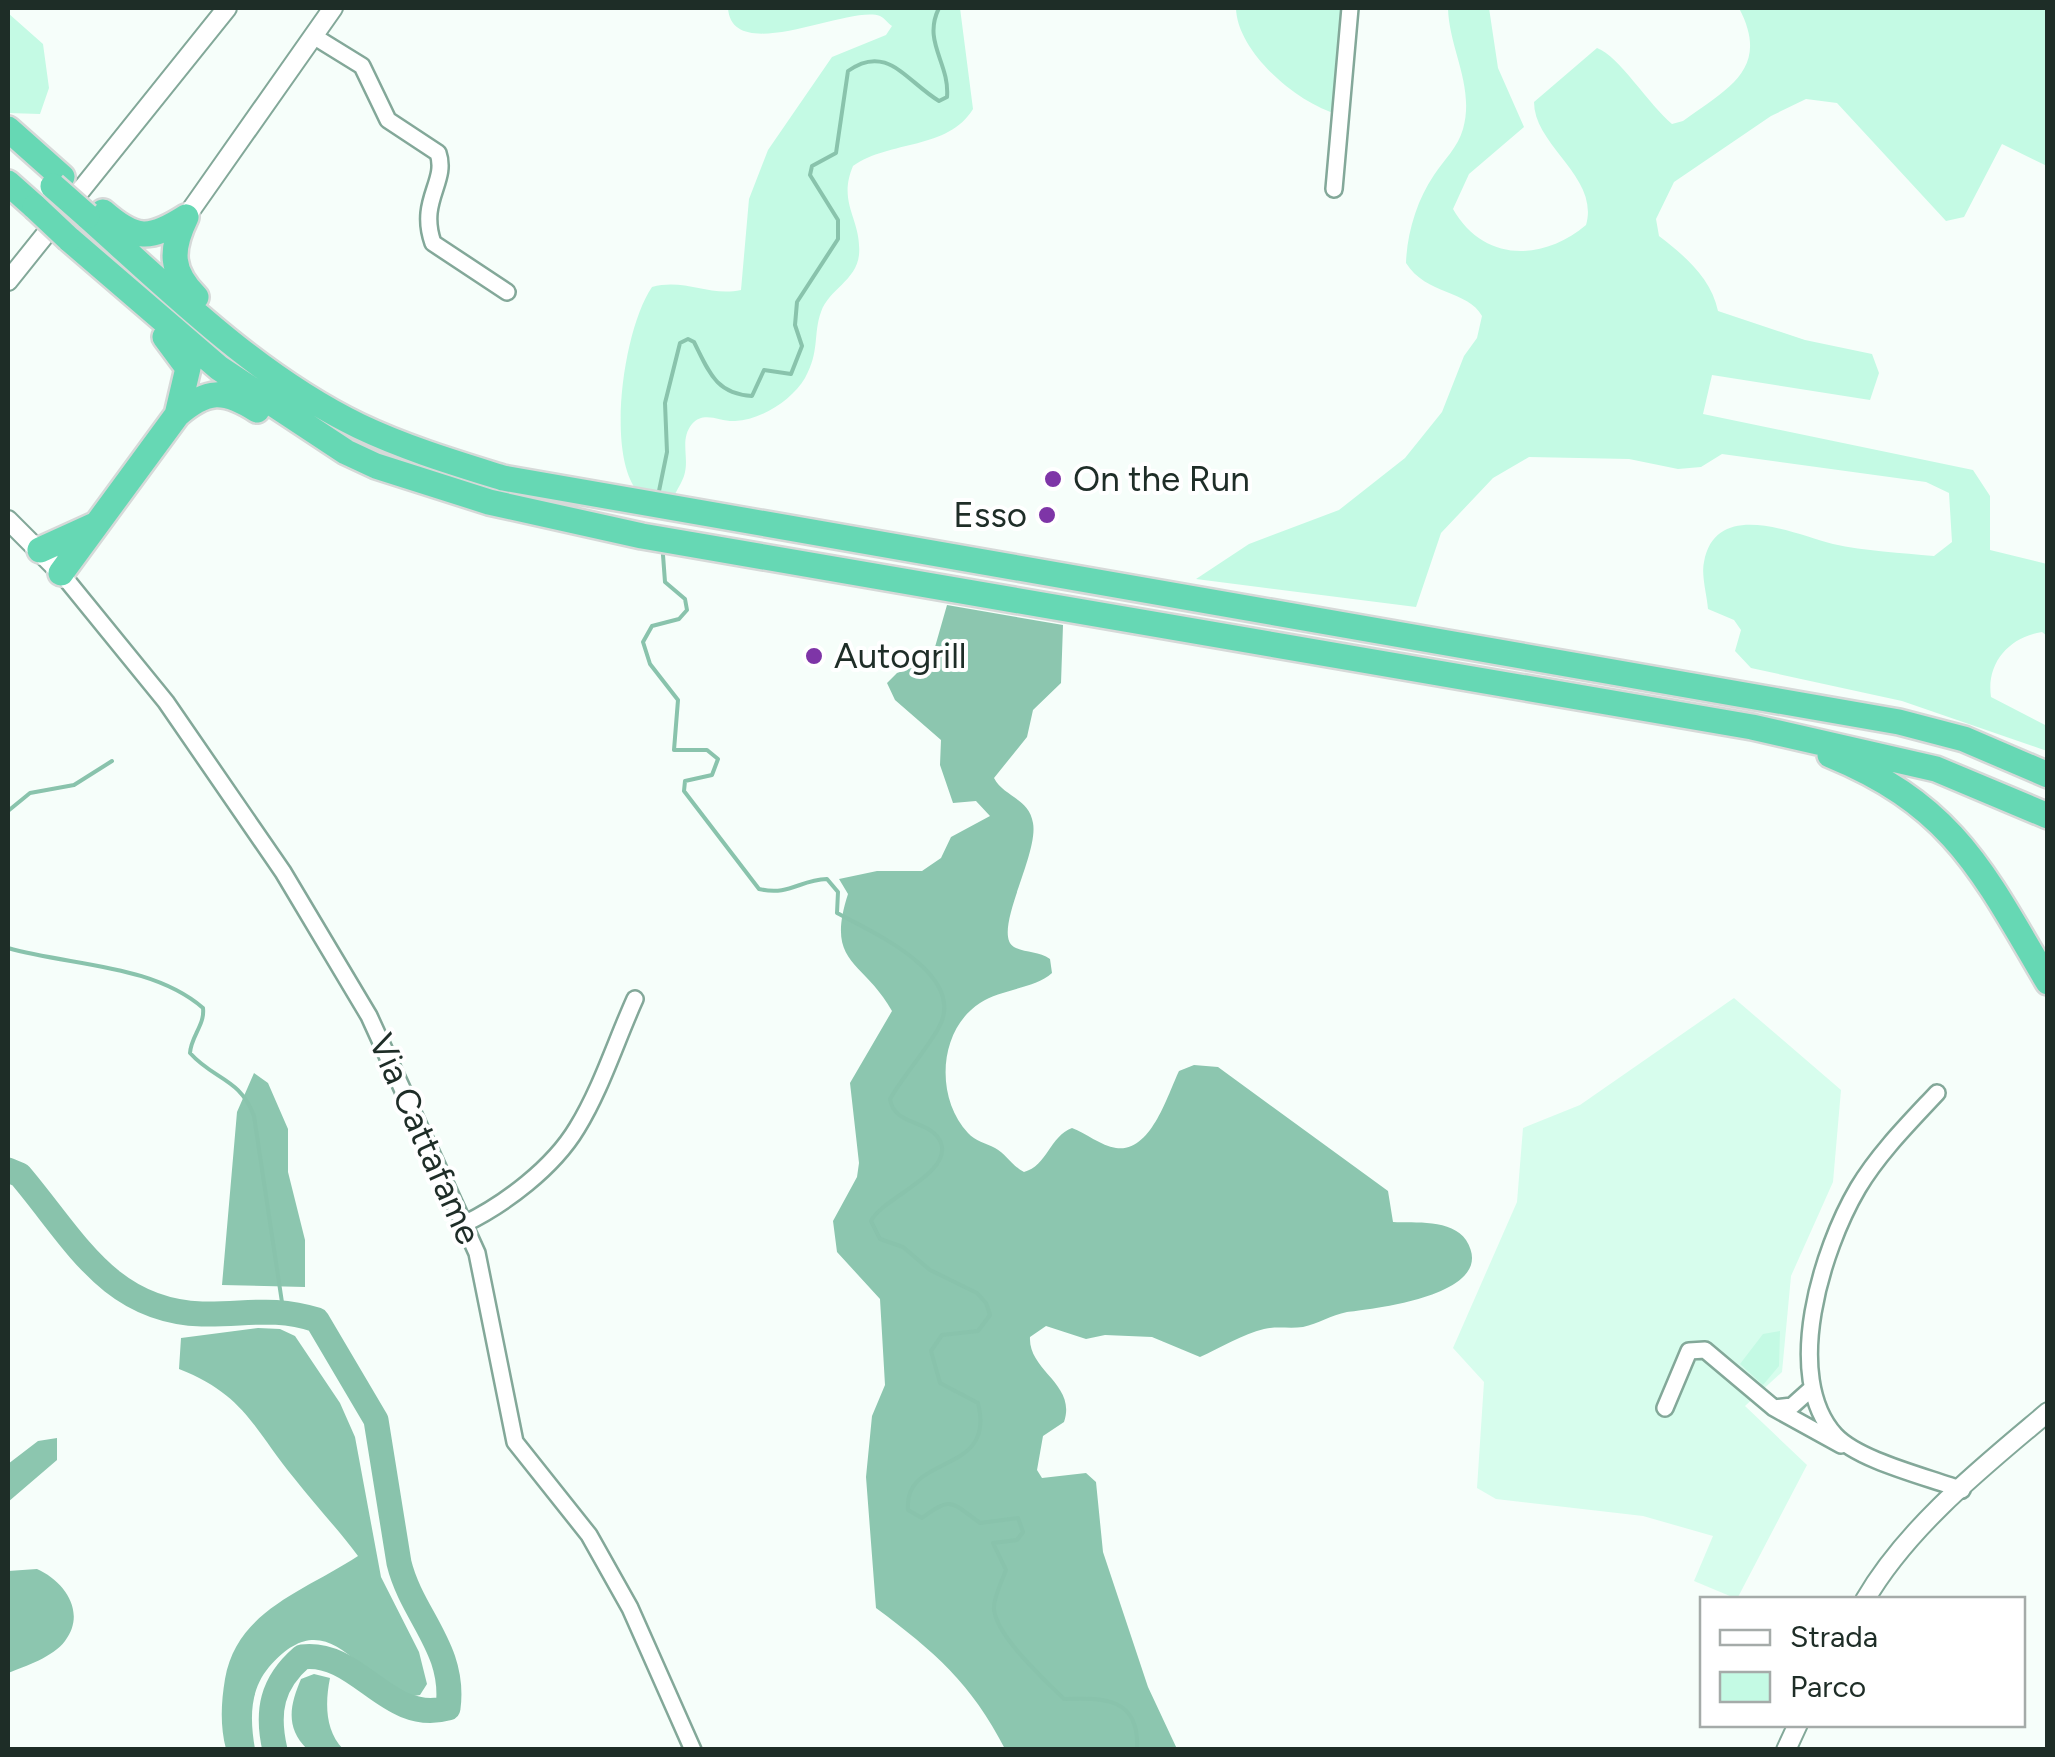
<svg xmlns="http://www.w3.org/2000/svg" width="2055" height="1757" font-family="Figtree,sans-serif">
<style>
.built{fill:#d7fded}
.green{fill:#c4fae4}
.forest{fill:#8cc6af}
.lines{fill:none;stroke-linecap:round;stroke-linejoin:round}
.stream{stroke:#89c3ac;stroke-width:4}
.river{stroke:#89c3ac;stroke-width:25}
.minor-casing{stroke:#83a899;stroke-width:20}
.tertiary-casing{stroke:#83a899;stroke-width:22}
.trunk-casing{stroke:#d6d9d8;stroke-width:30}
.minor{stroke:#fff;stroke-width:15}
.tertiary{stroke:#fff;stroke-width:18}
.trunk{stroke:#66d8b4;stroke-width:25}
.trunk-bridge-casing{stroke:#d6d9d8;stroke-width:30;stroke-linecap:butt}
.trunk-bridge{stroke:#66d8b4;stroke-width:25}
.poi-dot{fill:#7e35a7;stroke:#fff;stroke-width:4}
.labels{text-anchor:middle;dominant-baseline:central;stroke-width:8;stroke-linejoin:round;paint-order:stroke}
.poi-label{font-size:35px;fill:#1e2d27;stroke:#fff;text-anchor:start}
.street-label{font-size:35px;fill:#1e2d27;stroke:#fff}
</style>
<rect width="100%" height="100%" fill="#f6fefa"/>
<path class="built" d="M 1734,998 L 1841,1090 L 1833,1182 L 1791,1276 L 1782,1372 L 1745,1406 L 1807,1465 L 1737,1599 L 1694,1581 L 1713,1536 L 1643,1516 L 1496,1499 L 1477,1488 L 1484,1382 L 1453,1348 L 1517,1202 L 1523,1128 L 1580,1105 Z"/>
<path class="green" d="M 728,8 L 960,8 L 973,109 C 948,150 890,140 853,166 C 837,204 862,219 859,255 C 856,281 829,289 821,312 C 813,334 820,351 805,378 C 792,400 761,420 735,421 C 720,422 704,410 692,424 C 679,440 690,458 684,476 C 682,482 677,490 674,496 L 635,488 C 607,447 624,328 652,287 C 685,278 709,297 741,290 L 749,199 L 768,150 L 832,57 L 886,35 L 892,26 C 890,25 883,17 880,16 C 850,4 732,67 728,8 Z
M 1236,8 L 1350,8 L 1338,114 C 1298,104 1237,52 1236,8 Z
M 1448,8 L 1489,8 L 1498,68 L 1524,127 L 1469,174 L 1453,209 C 1483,262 1542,262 1586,225 C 1600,177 1534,146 1534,102 L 1597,48 C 1619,56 1649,105 1672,124 L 1683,121 C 1728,88 1771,69 1739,8 L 2047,8 L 2047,166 L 2002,144 L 1964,217 L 1946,221 L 1837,103 L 1806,99 L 1771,116 L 1674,182 L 1656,219 L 1659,236 C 1685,256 1711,278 1718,311 L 1805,340 L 1872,354 L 1879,373 L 1870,400 L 1712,375 L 1703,414 L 1973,470 L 1990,496 L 1990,550 L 2047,564 L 2047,636 L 2042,632 C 2009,637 1986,663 1991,697 L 2047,726 L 2047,751 L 1902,701 L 1751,668 L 1735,651 L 1741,630 L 1734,620 L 1708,609 C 1707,595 1701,575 1704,562 C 1716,497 1797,535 1833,544 C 1865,551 1901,553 1934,556 L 1952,542 L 1949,493 L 1926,482 L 1722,454 L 1701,467 L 1678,469 L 1629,459 L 1529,457 L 1493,478 L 1441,533 L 1416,607 L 1196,579 L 1249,544 L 1339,510 L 1405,458 L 1442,412 L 1464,356 L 1477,338 L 1482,316 C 1468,290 1426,295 1406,263 C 1407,233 1417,200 1434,175 C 1444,160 1458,147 1463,129 C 1475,86 1449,49 1448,8 Z
M 8,13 L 43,44 L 49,88 L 40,114 L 8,113 Z
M 1780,1331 L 1779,1366 L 1763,1385 L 1740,1364 L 1763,1334 Z"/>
<path class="forest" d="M 947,605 L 1063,625 L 1061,683 L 1033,710 L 1027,737 L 994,778 C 1004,797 1029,798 1033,823 C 1039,855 991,933 1014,947 C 1025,953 1039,951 1050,959 L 1052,973 C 1034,989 1001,989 980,1003 C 938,1030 935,1098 968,1133 C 975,1141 986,1143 995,1148 C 1006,1154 1012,1166 1024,1172 C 1047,1166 1050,1136 1072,1128 C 1086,1133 1101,1146 1116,1148 C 1151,1153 1167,1096 1179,1071 L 1194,1065 L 1218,1067 L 1388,1191 L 1393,1222 C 1414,1223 1452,1219 1466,1240 C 1501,1295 1373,1309 1347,1312 C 1331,1315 1318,1324 1303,1327 C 1290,1329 1276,1326 1264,1329 C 1243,1334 1220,1348 1200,1357 L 1152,1337 L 1105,1335 L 1086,1339 L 1046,1326 L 1030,1337 C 1028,1371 1077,1384 1064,1422 L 1043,1436 L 1037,1470 L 1042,1478 L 1086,1473 L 1096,1482 L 1103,1552 L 1148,1687 L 1177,1749 L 1005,1749 C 971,1683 935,1652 876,1608 L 866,1477 L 872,1416 L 885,1385 L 880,1299 L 837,1252 L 833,1221 L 857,1177 L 859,1163 L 850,1083 L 892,1011 C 863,959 825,965 848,894 L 839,879 L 877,871 L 922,871 L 941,858 L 951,837 L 990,816 L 976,801 L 953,803 L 940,765 L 941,740 L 895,700 L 887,683 L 897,673 L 931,661 Z
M 254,1073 L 268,1083 L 288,1129 L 288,1172 L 305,1240 L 305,1287 L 222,1285 L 237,1112 Z
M 258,1328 L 280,1329 L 295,1336 L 340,1403 L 355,1437 L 381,1577 L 419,1652 L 427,1684 L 420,1695 L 407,1697 C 356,1676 327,1600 269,1667 C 249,1691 250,1720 255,1749 L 226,1749 C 220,1726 221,1703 225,1679 C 237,1610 305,1591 358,1556 C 338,1529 315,1505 294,1478 C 253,1428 245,1395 179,1369 L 181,1338 Z
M 57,1438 L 57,1460 L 8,1502 L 8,1464 L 38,1441 Z
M 37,1569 C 64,1581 87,1612 65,1641 C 53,1657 26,1666 8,1673 L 8,1571 Z
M 314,1674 L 330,1678 C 325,1703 325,1730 343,1749 L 307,1749 C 285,1727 290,1705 301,1679 Z"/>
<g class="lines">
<path class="stream" d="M 659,491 L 667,452 L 665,403 L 680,343 L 688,339 L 694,342 C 709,372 716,394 752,396 L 764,370 L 791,374 L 802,346 L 795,325 L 797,302 L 838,239 L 838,220 L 810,175 L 812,166 L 836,153 L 848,71 C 887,43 906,81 939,101 L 947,97 C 950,63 922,42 939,8
M 663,555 L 665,582 L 685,599 L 687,610 L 679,619 L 652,626 L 643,642 L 650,664 L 678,700 L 674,750 L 707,750 L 718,759 L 712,775 L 685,781 L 684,791 L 759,889 C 790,896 799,880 827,879 L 838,892 L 837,913 C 872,932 970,975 938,1029 C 924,1053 904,1075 890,1099 C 894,1127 932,1119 941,1143 C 952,1174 882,1198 871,1221 L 880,1239 L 903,1247 L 930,1270 L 977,1293 L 986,1303 L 990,1315 L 978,1331 L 942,1335 L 931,1351 L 940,1383 L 978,1403 C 997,1477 903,1452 908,1510 L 922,1518 C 952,1495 952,1503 980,1523 L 1018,1518 L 1023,1532 L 1017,1540 L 993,1543 L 1006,1570 C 1002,1581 993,1598 994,1609 C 996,1636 1045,1680 1064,1699 C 1104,1698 1140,1697 1137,1750
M 8,811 L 30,793 L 74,785 L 112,761
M 8,948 C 71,966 152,964 203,1008 C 205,1025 191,1036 190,1053 C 214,1080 240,1078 254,1116 L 283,1309"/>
<path class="river" d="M 8,1170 L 20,1175 C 75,1240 109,1311 202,1314 C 246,1315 273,1306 317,1320 L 376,1420 L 399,1563 C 412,1616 456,1649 448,1708 C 387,1725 359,1650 302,1657 C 272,1683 266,1711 275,1750"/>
<g class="minor-casing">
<path id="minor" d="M 315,37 L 362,66 L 388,120 L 438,153 C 448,182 418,200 433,243 L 507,292
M 1334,189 L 1350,8
M 61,573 L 166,702 L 283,872 L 369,1016 L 477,1253 L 515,1442 L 589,1535 L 630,1608 L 693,1750
M 1937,1093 C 1909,1123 1879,1153 1858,1188 C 1822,1249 1782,1376 1835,1435 C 1859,1461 1928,1477 1962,1490
M 464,1224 C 505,1204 553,1168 577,1128 C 601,1089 616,1041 635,999
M 1665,1408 L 1689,1351 L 1705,1350 L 1774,1408 L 1841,1445
M 1774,1408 L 1792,1406 L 1811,1389"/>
</g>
<g class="tertiary-casing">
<path id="tertiary" d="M 186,217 L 333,8
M 8,281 L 227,8
M 8,520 L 61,573
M 1865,1600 C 1908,1526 1984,1466 2048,1412
M 1786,1750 L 1798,1724"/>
</g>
<g class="trunk-casing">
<path id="trunk" d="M 8,129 L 62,177
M 8,183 L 35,207
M 103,212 C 136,241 150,240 186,217
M 87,216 C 171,291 256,376 359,426 C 405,448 455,463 503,478 L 1899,722 L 1964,739 L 2048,775
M 186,217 C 170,250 170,271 196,297
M 69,239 L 219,368 L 346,452 L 376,466 L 489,502 L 642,536 L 1752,727 L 1936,769 L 2048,816
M 165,337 L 188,368 L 177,415
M 40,550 L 95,525
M 61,573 L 177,415 C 207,389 224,389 257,410
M 1830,755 C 1954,806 1983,872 2048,982"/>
</g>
<use href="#minor" class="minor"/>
<use href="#tertiary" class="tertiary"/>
<use href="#trunk" class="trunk"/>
<g class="trunk-bridge-casing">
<path id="trunk-bridge" d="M 53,186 L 87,216
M 35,207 L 69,239"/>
</g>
<use href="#trunk-bridge" class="trunk-bridge"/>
</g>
<g class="poi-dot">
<circle cx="1053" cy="479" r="10"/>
<circle cx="1047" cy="515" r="10"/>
<circle cx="814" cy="656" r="10"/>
</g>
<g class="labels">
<g class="poi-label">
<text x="1073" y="479">On the Run</text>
<text x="1027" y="515" text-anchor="end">Esso</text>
<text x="834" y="656">Autogrill</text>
</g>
<g class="street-label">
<text transform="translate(425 1139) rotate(66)">Via Cattafame</text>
</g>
</g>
<rect width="2055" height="1757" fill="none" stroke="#1e2d27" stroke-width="20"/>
<rect x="1700" y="1597" width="325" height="130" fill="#ffffff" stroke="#a5aba9" stroke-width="2.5"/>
<rect x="1720" y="1630" width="50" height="15" fill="#ffffff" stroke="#a5aba9" stroke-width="2.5"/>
<text x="1790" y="1647" font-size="30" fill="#1e2d27">Strada</text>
<rect x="1720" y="1672" width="50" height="30" fill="#c4fae4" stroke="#a5aba9" stroke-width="2.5"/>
<text x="1790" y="1697" font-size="30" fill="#1e2d27">Parco</text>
</svg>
